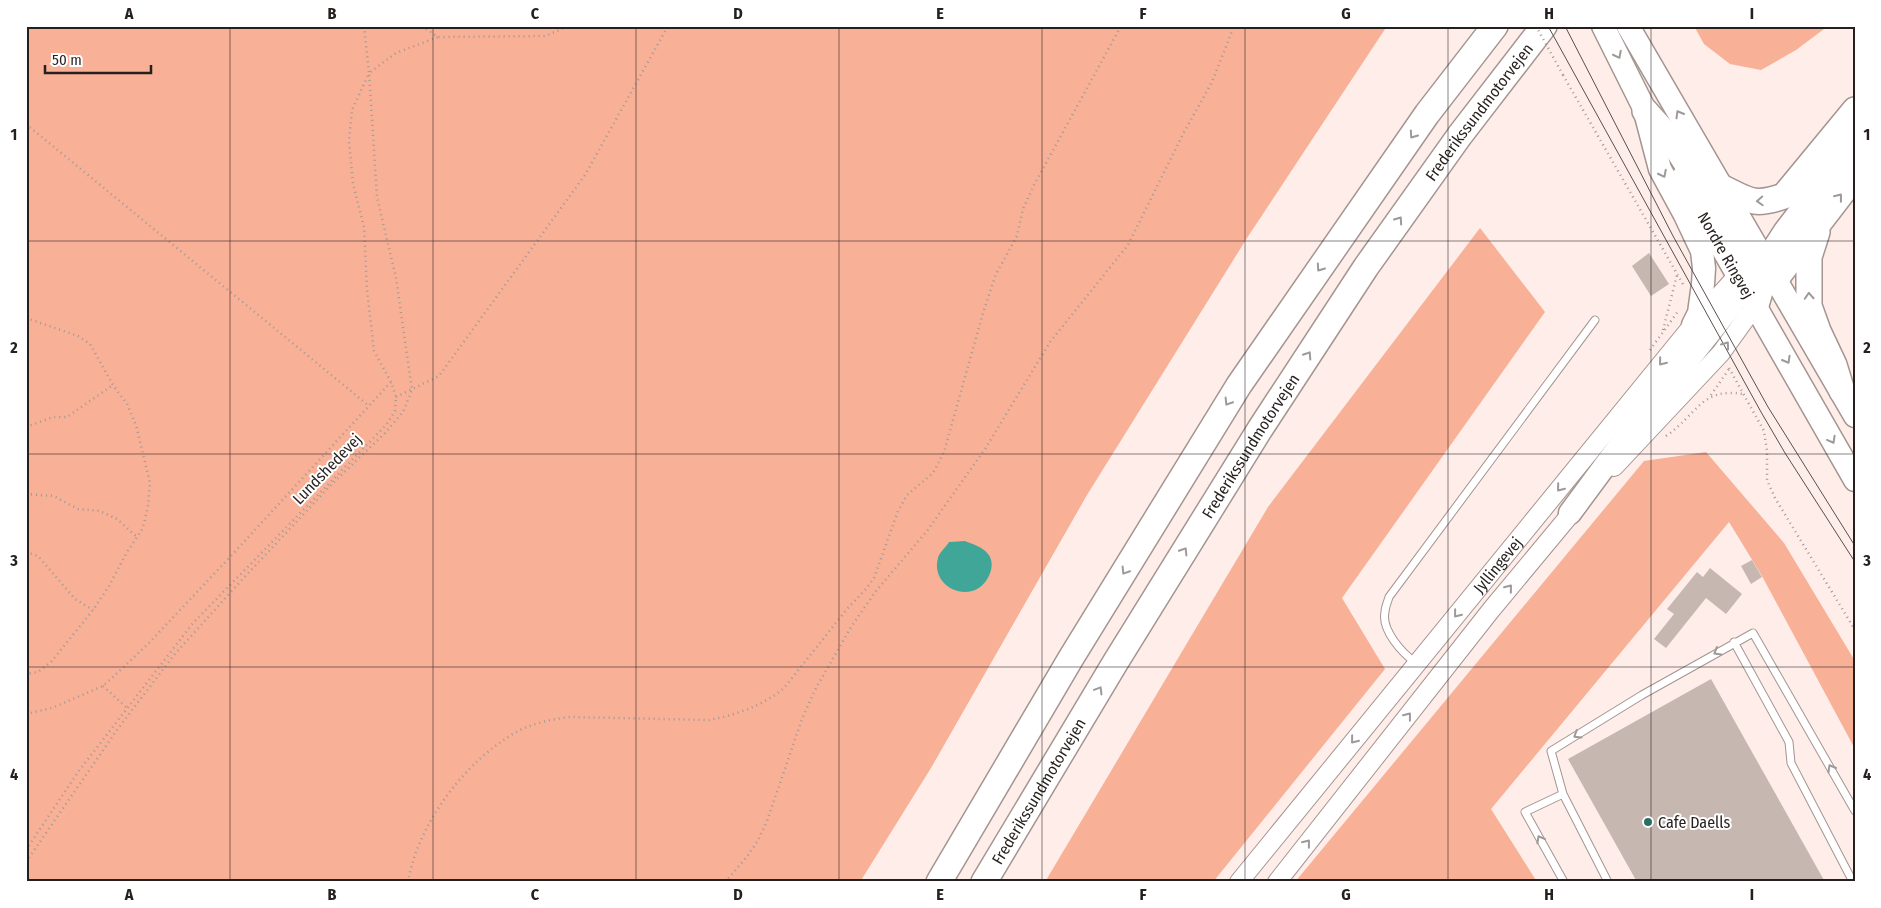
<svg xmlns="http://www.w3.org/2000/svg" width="1881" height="908" font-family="'Fira Sans Condensed',sans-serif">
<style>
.green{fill:#f8b097}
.water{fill:#40a798}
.building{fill:#c6b7b1}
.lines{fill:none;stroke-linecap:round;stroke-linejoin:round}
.service-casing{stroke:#a49590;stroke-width:9}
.tertiary-casing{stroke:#a49590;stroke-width:20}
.primary-casing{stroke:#a49590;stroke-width:25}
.motorway-casing{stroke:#a49590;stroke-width:28}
.path{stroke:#a49894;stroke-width:2.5;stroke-dasharray:1 4;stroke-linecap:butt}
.service{stroke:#fff;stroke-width:7}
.tertiary{stroke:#fff;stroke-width:18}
.primary{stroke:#fff;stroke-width:22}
.motorway{stroke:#fff;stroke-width:25}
.tram{stroke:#58504d;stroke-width:1}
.path-bridge{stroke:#a49894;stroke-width:2.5;stroke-dasharray:1 4;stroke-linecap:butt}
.oneway{stroke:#9d9a99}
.grid{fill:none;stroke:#251f1d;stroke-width:1;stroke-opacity:0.55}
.poi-dot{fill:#296f64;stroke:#fff;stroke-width:2}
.labels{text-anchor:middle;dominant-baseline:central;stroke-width:4;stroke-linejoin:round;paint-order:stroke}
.street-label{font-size:16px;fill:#251f1d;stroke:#fff}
.poi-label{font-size:16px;fill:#251f1d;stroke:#fff;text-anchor:start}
.neatline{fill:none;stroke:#251f1d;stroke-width:2}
.grid-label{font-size:16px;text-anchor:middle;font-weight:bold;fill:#251f1d}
</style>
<rect width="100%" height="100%" fill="#feede8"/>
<path class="green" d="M 26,26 L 1387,26 L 1247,238 L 1087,495 L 931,768 L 860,882 L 26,882 Z
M 1694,26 L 1828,26 L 1796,50 L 1761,70 L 1730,64 L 1704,44 Z
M 1480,228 L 1545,312 L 1342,598 L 1385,669 L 1213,882 L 1045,882 L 1268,507 Z
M 1706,452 L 1784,543 L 1855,661 L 1855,749 L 1762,576 L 1729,522 L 1491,809 L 1537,882 L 1295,882 L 1644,461 Z"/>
<path class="water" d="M 965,541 C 972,544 983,547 988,554 C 998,566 986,588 972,591 C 952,596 932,579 938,558 C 939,553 946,547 949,542 Z"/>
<path class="building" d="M 1649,253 L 1669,284 L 1651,296 L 1632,266 Z
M 1752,560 L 1762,577 L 1751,584 L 1741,566 Z
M 1710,568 L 1742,594 L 1726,614 L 1706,598 L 1666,648 L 1654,639 L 1674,614 L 1667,609 L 1697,572 L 1703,577 Z
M 1711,679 L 1825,882 L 1637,882 L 1568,759 Z"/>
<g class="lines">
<g class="service-casing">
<path id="service" d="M 1734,642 L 1789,742 L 1791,763 L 1853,882
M 1416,663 C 1402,653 1381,630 1385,612 C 1385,607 1388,601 1389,597 L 1595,320
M 1563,794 L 1551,751 L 1642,695 L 1753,633 L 1855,811
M 1564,882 L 1525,812 L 1563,794 L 1608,882"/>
</g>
<g class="tertiary-casing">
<g id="tertiary">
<path d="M 1614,467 L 1721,353 L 1762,296"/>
<path id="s1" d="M 1239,882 L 1692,326 L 1745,267"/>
<path d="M 1277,882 L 1491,610 L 1579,504"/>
</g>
</g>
<g class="primary-casing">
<g id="primary">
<path d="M 1603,26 L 1653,126"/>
<path d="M 1628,26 L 1855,416"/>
<path d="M 1645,112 L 1660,169 L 1685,215 L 1702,251 L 1704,268 L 1703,284 L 1699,313 L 1693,325"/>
<path id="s2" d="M 1682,178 L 1855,480"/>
<path d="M 1570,513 L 1621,444 L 1731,306 L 1748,274"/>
</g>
</g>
<g class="motorway-casing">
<g id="motorway">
<path d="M 1645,111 L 1673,142 L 1743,253 L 1750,261 L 1775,280 L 1855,176"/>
<path d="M 1721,187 C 1748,200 1753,207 1784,196 L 1855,110"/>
<path d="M 1817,232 L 1809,257 L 1809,306 L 1818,331 L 1834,365 L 1842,391"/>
<path d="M 1756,305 L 1770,257 L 1786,232 L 1855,142"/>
<path d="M 939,882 L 1071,658 L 1239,385 L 1427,114 L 1495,26"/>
<path id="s3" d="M 984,882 L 1115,663 L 1260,429 L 1366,267 L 1460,135 L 1544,26"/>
</g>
</g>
<path class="path" d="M 422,26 L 438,37 L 546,36 L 568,26
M 1563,75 L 1684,286
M 26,124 L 369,406
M 26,318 L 78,336 L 90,344 L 113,385 L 127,404 L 136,425 L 150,483 L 148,505 L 143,528 L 127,552 L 109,586 L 93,610 L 51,662 L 38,672 L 26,674
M 1663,330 L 1677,275
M 1650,350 L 1679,310
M 1729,368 L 1764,431 L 1767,451 L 1767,480 L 1775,498 L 1855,630
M 1711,395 L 1729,369
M 396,397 L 439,376 L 585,175 L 668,26
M 26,427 L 53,417 L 67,417 L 113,385
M 1666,436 C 1697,415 1701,387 1743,394
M 26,494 L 54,496 L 78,509 L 100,511 L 117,519 L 137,537
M 26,552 L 38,556 L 75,599 L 93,610
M 103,686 L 128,709
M 26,714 L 52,708 L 103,686 L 113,677 L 148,644 L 230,557 L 391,382
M 26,850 L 78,772 L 193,623 L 386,425 L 395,411 L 396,397 L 391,382 L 374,351 L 367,290 L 364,227 L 353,184 L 349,141 L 352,110 L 369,73 L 364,26
M 26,862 L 117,730 L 174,655 L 239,583 L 332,484 L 385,433 L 403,412 L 412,390 L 396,278 L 377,197 L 369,73 L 396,53 L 438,37
M 408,882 C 418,823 466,760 518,731 C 534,723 552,719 570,717 L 709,720 C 735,715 763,706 784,688 L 847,609 L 866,589 L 874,578 L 898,511 L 907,495 L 933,473 L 944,452 L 983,313 L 996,274 L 1017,236 L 1023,209 L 1034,185 L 1121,26
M 725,882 L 746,858 L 757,842 L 767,821 L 802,719 L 815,690 L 851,627 L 876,591 L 927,531 L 985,449 L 1050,342 L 1128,245 L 1183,134 L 1212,82 L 1234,26"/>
<use href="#service" class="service"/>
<use href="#tertiary" class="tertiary"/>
<use href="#primary" class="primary"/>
<use href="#motorway" class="motorway"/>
<path class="tram" d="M 1548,26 L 1761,412 L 1785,453 L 1855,562
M 1565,26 L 1673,236 L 1768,407 L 1855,546"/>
<path class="path-bridge" d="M 1536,26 L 1563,75"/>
</g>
<defs><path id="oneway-chevron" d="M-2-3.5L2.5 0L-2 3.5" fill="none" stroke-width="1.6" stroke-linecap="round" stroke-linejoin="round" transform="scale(1.25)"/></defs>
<g class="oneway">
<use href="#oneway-chevron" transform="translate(1618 55) rotate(63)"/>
<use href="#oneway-chevron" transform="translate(1679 114) rotate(-120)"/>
<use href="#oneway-chevron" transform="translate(1413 135) rotate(125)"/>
<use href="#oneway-chevron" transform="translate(1663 174) rotate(63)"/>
<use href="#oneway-chevron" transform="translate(1839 197) rotate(-52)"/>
<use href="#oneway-chevron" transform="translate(1760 201) rotate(177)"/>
<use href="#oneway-chevron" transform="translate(1399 220) rotate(-55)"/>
<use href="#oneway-chevron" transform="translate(1320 268) rotate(125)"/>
<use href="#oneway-chevron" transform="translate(1809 296) rotate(-93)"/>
<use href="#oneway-chevron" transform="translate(1726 345) rotate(-54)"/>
<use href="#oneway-chevron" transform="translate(1308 355) rotate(-57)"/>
<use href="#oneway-chevron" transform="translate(1787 360) rotate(60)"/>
<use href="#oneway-chevron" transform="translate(1662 362) rotate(129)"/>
<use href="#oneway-chevron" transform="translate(1228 402) rotate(122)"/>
<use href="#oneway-chevron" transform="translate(1832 440) rotate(61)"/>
<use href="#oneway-chevron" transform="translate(1560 488) rotate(129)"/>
<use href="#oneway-chevron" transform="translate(1184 551) rotate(-58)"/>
<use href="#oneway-chevron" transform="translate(1125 571) rotate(122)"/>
<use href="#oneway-chevron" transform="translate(1509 588) rotate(-51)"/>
<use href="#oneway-chevron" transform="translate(1457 614) rotate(129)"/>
<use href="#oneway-chevron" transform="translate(1717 652) rotate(150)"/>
<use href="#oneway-chevron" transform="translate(1099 690) rotate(-59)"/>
<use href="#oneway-chevron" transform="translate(1408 716) rotate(-52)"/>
<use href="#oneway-chevron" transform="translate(1577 735) rotate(148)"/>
<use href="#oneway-chevron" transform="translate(1354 740) rotate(129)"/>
<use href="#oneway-chevron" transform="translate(1831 768) rotate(-120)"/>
<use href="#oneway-chevron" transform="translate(1540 839) rotate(-119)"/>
<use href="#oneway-chevron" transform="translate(1307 843) rotate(-52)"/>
</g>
<path class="grid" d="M 230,26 L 230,882M 433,26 L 433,882M 636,26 L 636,882M 839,26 L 839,882M 1042,26 L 1042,882M 1245,26 L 1245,882M 1448,26 L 1448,882M 1651,26 L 1651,882M 26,241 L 1855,241M 26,454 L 1855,454M 26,667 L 1855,667"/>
<circle class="poi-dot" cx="1648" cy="822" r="5"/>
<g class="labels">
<g class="street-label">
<text stroke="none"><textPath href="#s3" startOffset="916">Frederikssundmotorvejen</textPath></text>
<text stroke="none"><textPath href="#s2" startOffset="89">Nordre Ringvej</textPath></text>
<text stroke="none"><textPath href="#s3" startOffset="511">Frederikssundmotorvejen</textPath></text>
<text transform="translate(327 469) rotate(-46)">Lundshedevej</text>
<text stroke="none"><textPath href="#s1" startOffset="409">Jyllingevej</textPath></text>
<text stroke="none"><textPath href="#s3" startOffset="106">Frederikssundmotorvejen</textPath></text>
</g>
<g class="poi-label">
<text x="1658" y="822">Cafe Daells</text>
</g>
</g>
<rect width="1881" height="908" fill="none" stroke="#ffffff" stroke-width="55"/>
<path d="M45 65v8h106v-8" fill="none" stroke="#251f1d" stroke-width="2.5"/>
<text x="52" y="65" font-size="15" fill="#251f1d" stroke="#ffffff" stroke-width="4" paint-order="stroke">50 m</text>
<rect x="28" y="28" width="1826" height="852" class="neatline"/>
<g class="grid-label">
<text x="129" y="19">A</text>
<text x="332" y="19">B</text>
<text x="535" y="19">C</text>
<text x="738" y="19">D</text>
<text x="940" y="19">E</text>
<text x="1143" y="19">F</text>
<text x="1346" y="19">G</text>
<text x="1549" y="19">H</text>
<text x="1752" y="19">I</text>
<text x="14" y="140">1</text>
<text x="1867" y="140">1</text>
<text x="14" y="353">2</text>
<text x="1867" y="353">2</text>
<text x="14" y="566">3</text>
<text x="1867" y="566">3</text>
<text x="14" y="780">4</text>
<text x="1867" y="780">4</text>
<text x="129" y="900">A</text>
<text x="332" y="900">B</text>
<text x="535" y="900">C</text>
<text x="738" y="900">D</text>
<text x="940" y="900">E</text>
<text x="1143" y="900">F</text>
<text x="1346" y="900">G</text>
<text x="1549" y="900">H</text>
<text x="1752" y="900">I</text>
</g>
</svg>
